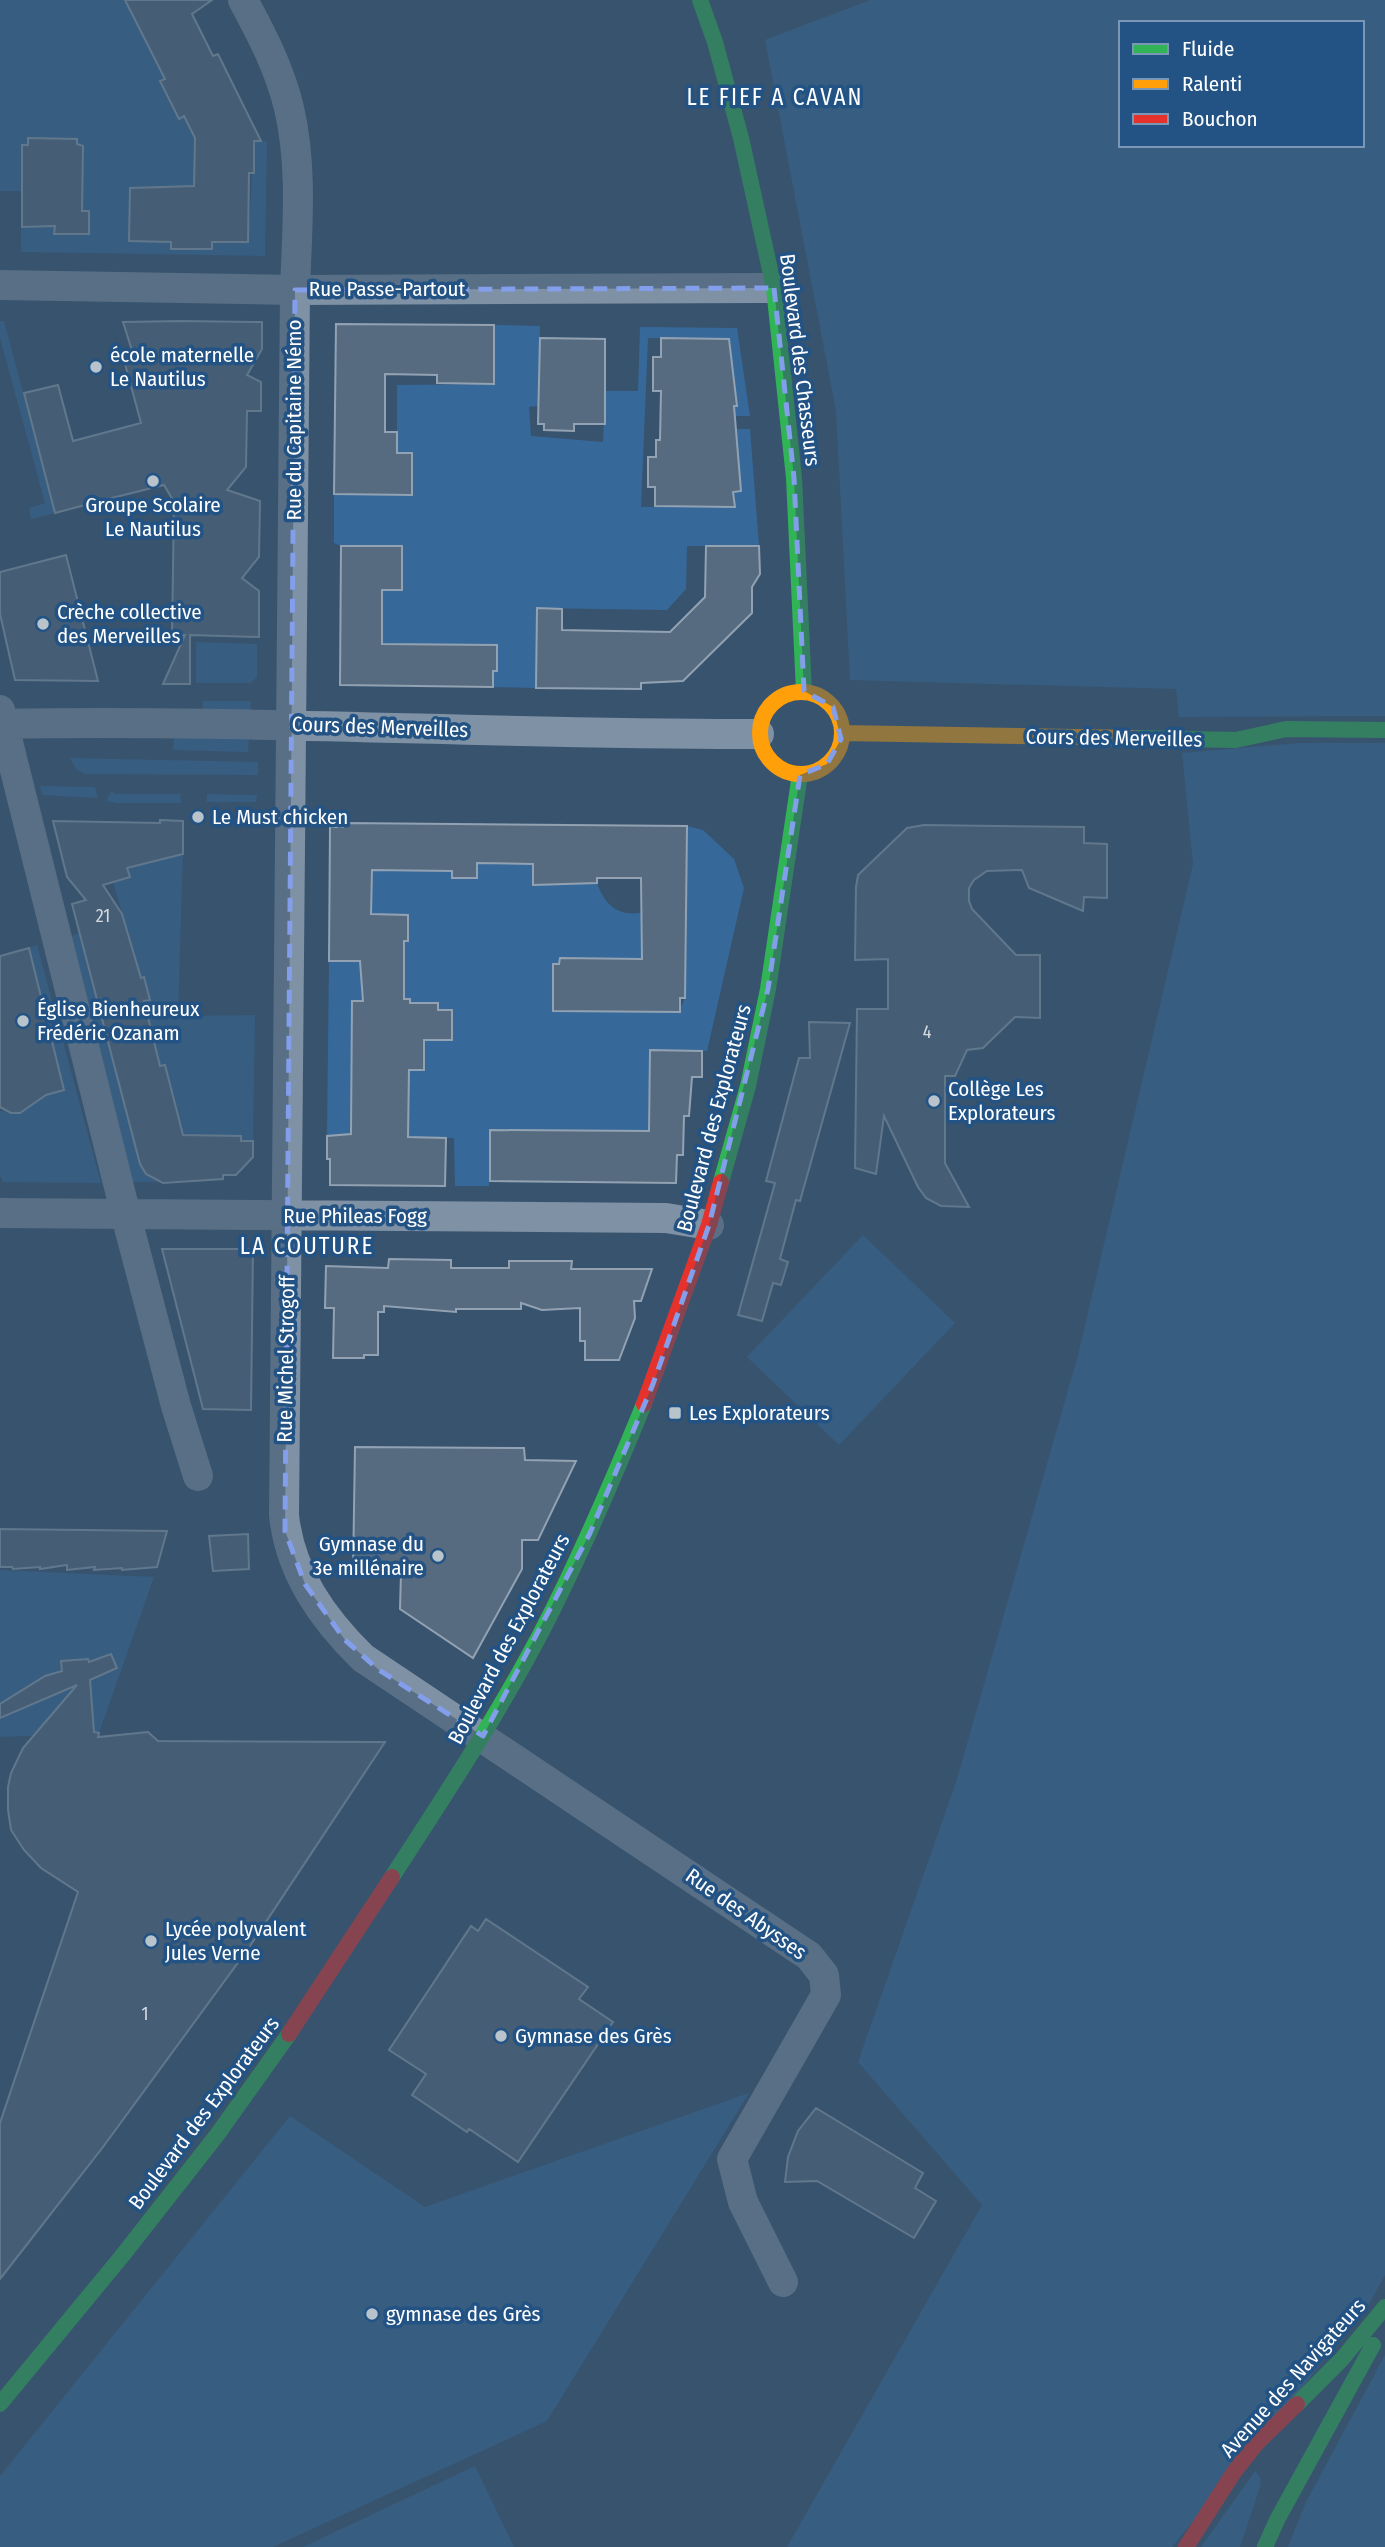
<svg xmlns="http://www.w3.org/2000/svg" width="1385" height="2547" font-family="'Fira Sans Condensed',sans-serif">
<style>
.green{fill:#36699a;fill-rule:evenodd}
.building{fill:#566b80;stroke:#92a2b2;stroke-width:2}
.lines{fill:none;stroke-linecap:round;stroke-linejoin:round}
.street{stroke:#7f91a4;stroke-width:30}
.fast{stroke:#30b455;stroke-width:16}
.slow{stroke:#ff9f0a;stroke-width:16}
.jam{stroke:#e5322d;stroke-width:16}
.marked{fill:none;stroke:#839eea;stroke-width:5;stroke-dasharray:14 9;stroke-linejoin:round}
.poi-dot{fill:#b9c3cc;stroke:#225384;stroke-width:2.5}
.labels{text-anchor:middle;dominant-baseline:central;stroke-width:7;stroke-linejoin:round;paint-order:stroke}
.number-label{font-size:18px;fill:#d5dadf}
.street-label{font-size:21px;fill:#fff;stroke:#225384}
.poi-label{font-size:21px;fill:#fff;stroke:#225384;text-anchor:start}
.neighbourhood-label{font-size:23px;letter-spacing:2px;fill:#fff;stroke:#225384}
</style>
<rect width="100%" height="100%" fill="#38536e"/>
<path class="green" d="M 0,0 L 126,0 L 195,138 L 194,186 L 130,188 L 129,241 L 248,242 L 254,142 L 267,141 L 265,256 L 21,252 L 21,227 L 55,226 L 55,234 L 89,234 L 82,211 L 83,146 L 77,144 L 77,138 L 60,138 L 60,143 L 45,138 L 28,138 L 28,145 L 22,145 L 22,191 L 0,191 Z
M 870,0 L 1385,0 L 1385,716 L 1179,717 L 1176,689 L 850,680 L 836,411 L 765,40 ZM 1121,23 L 1362,23 L 1362,145 L 1121,145 Z
M 0,321 L 4,321 L 55,513 L 31,519 L 29,508 L 45,503 L 0,338 Z
M 494,325 L 540,326 L 538,406 L 529,407 L 531,436 L 603,442 L 605,391 L 638,391 L 640,327 L 737,328 L 750,416 L 728,416 L 727,406 L 737,405 L 729,339 L 648,338 L 641,507 L 734,507 L 733,492 L 741,491 L 737,441 L 723,429 L 750,429 L 759,546 L 687,546 L 686,589 L 667,610 L 537,608 L 536,688 L 493,687 L 493,671 L 497,670 L 497,645 L 382,644 L 382,590 L 402,547 L 341,546 L 334,543 L 334,494 L 412,494 L 397,453 L 397,385 L 494,384 Z
M 196,642 L 257,644 L 257,677 L 251,683 L 196,683 Z
M 203,701 L 251,701 L 250,713 L 203,712 Z
M 174,737 L 249,738 L 248,752 L 173,750 Z
M 1299,743 L 1385,743 L 1385,2275 L 1368,2306 L 1172,2547 L 787,2547 L 982,2205 L 858,2062 L 957,1779 L 1078,1355 L 1193,864 L 1182,753 Z
M 70,758 L 258,762 L 258,775 L 85,774 L 76,769 Z
M 40,786 L 95,787 L 98,798 L 42,795 Z
M 111,791 L 116,794 L 180,794 L 181,803 L 118,803 L 106,801 Z
M 207,794 L 257,795 L 256,802 L 207,802 Z
M 496,824 L 534,825 L 533,885 L 597,883 C 605,905 617,916 641,913 L 642,959 L 554,964 L 553,1010 L 679,1012 L 685,998 L 687,826 L 703,830 L 734,859 L 744,888 L 707,1051 L 650,1051 L 648,1131 L 491,1130 L 489,1186 L 455,1186 L 454,1138 L 404,1137 L 409,1070 L 424,1070 L 424,1040 L 452,1040 L 452,1010 L 438,1010 L 438,1004 L 352,1001 L 351,1134 L 327,1136 L 329,961 L 404,962 L 404,941 L 408,941 L 408,915 L 371,914 L 372,870 L 428,871 L 452,868 L 477,877 L 477,863 L 495,863 Z
M 183,854 L 178,1016 L 255,1015 L 253,1141 L 241,1141 L 241,1136 L 178,1135 L 144,1001 L 141,978 L 113,882 L 130,877 L 127,868 Z
M 80,933 L 140,1164 L 146,1175 L 160,1182 L 133,1182 L 69,937 Z
M 37,945 L 101,1183 L 3,1182 L 0,1175 L 0,1111 L 20,1112 L 29,948 Z
M 863,1235 L 955,1323 L 839,1445 L 747,1357 Z
M 0,1570 L 154,1577 L 99,1733 L 0,1737 Z
M 749,2093 L 547,2421 L 273,2547 L 0,2547 L 0,2476 L 290,2116 L 425,2207 Z
M 1385,2355 L 1385,2547 L 1288,2547 L 1306,2502 Z
M 475,2466 L 514,2547 L 303,2547 Z
M 1255,2471 L 1260,2477 L 1261,2484 L 1240,2547 L 1201,2547 Z"/>
<path class="building" d="M 125,0 L 212,0 L 192,14 L 213,56 L 218,54 L 261,141 L 254,141 L 254,173 L 249,173 L 248,242 L 212,242 L 212,249 L 171,249 L 171,242 L 129,241 L 130,188 L 194,186 L 195,138 L 184,116 L 179,119 L 160,81 L 165,79 Z
M 28,138 L 77,139 L 77,144 L 83,146 L 82,211 L 89,211 L 89,234 L 54,234 L 55,226 L 22,227 L 22,145 L 28,145 Z
M 181,321 L 262,322 L 262,349 L 247,375 L 261,382 L 261,411 L 247,411 L 246,467 L 227,490 L 260,501 L 259,557 L 242,578 L 259,591 L 259,637 L 190,635 L 190,684 L 163,684 L 185,635 L 172,635 L 174,502 L 164,485 L 100,501 L 92,499 L 85,505 L 55,513 L 24,393 L 58,385 L 73,441 L 141,423 L 124,360 L 134,357 L 123,322 Z
M 336,324 L 494,325 L 494,384 L 437,383 L 437,375 L 385,374 L 385,432 L 397,432 L 397,453 L 412,453 L 412,495 L 334,494 Z
M 540,338 L 605,339 L 605,424 L 574,424 L 574,431 L 544,430 L 544,424 L 538,424 Z
M 661,338 L 729,339 L 737,406 L 734,406 L 741,491 L 733,492 L 735,507 L 655,506 L 655,487 L 648,487 L 648,457 L 656,457 L 656,440 L 660,440 L 661,391 L 653,391 L 653,357 L 661,357 Z
M 341,546 L 402,546 L 402,590 L 382,590 L 382,644 L 497,645 L 497,671 L 493,671 L 493,687 L 340,685 Z
M 706,546 L 759,546 L 760,574 L 752,587 L 752,613 L 683,681 L 641,683 L 641,689 L 536,688 L 537,608 L 562,609 L 562,630 L 670,632 L 705,597 Z
M 66,555 L 98,681 L 15,680 L 0,614 L 0,572 Z
M 160,820 L 183,821 L 183,854 L 127,868 L 130,877 L 103,885 L 122,914 L 141,978 L 144,977 L 150,1000 L 144,1001 L 160,1066 L 165,1065 L 183,1135 L 241,1136 L 241,1141 L 253,1141 L 253,1157 L 236,1175 L 223,1175 L 223,1179 L 163,1183 L 146,1174 L 140,1164 L 72,904 L 86,900 L 67,877 L 53,821 L 160,823 Z
M 343,823 L 687,826 L 685,998 L 680,998 L 680,1012 L 553,1011 L 553,964 L 559,964 L 560,958 L 642,959 L 641,878 L 597,878 L 597,883 L 533,885 L 533,864 L 477,863 L 477,878 L 452,878 L 452,871 L 372,870 L 371,914 L 408,915 L 408,941 L 404,941 L 404,999 L 410,999 L 410,1003 L 438,1003 L 438,1010 L 452,1010 L 452,1040 L 424,1040 L 424,1070 L 409,1070 L 408,1137 L 446,1138 L 445,1186 L 330,1185 L 330,1159 L 327,1159 L 327,1136 L 351,1134 L 352,1001 L 363,1001 L 360,961 L 329,961 L 330,827 L 343,827 Z
M 924,825 L 1084,827 L 1084,843 L 1107,844 L 1107,898 L 1084,897 L 1083,911 L 1029,888 L 1022,870 L 987,871 L 974,880 L 969,888 L 969,901 L 972,909 L 1016,955 L 1040,955 L 1040,1018 L 1015,1017 L 983,1048 L 967,1050 L 955,1076 L 945,1076 L 945,1163 L 969,1207 L 941,1206 L 926,1198 L 918,1187 L 884,1116 L 876,1174 L 855,1168 L 857,1009 L 888,1009 L 888,959 L 855,960 L 856,887 L 858,875 L 907,828 Z
M 29,948 L 64,1090 L 46,1095 L 20,1113 L 11,1113 L 0,1107 L 0,956 Z
M 809,1022 L 850,1023 L 800,1201 L 796,1200 L 780,1259 L 788,1262 L 781,1285 L 773,1283 L 762,1321 L 738,1315 L 775,1183 L 766,1181 L 799,1058 L 810,1058 Z
M 650,1050 L 702,1051 L 702,1077 L 692,1077 L 689,1116 L 684,1116 L 683,1155 L 677,1155 L 676,1183 L 490,1181 L 490,1130 L 649,1131 Z
M 162,1249 L 253,1249 L 251,1410 L 203,1409 Z
M 389,1259 L 451,1260 L 451,1268 L 509,1268 L 509,1261 L 572,1261 L 571,1269 L 652,1269 L 641,1301 L 634,1301 L 635,1318 L 619,1360 L 585,1360 L 585,1341 L 580,1341 L 580,1308 L 542,1310 L 521,1303 L 521,1309 L 456,1309 L 456,1312 L 384,1306 L 384,1312 L 378,1312 L 378,1355 L 364,1355 L 364,1358 L 333,1358 L 334,1308 L 325,1308 L 326,1266 L 388,1268 Z
M 355,1447 L 524,1448 L 525,1460 L 576,1461 L 538,1540 L 522,1540 L 522,1569 L 473,1658 L 400,1609 L 401,1573 L 353,1572 Z
M 0,1529 L 167,1531 L 157,1567 L 122,1570 L 122,1568 L 94,1570 L 95,1567 L 67,1570 L 67,1565 L 40,1569 L 40,1567 L 13,1569 L 12,1567 L 0,1567 Z
M 248,1534 L 249,1569 L 213,1571 L 209,1536 Z
M 111,1654 L 117,1668 L 90,1680 L 94,1732 L 99,1733 L 98,1737 L 148,1732 L 158,1741 L 385,1742 L 248,1949 L 103,2147 L 0,2279 L 0,2123 L 78,1892 L 41,1868 L 24,1850 L 11,1830 L 8,1810 L 8,1787 L 11,1773 L 23,1748 L 77,1685 L 0,1718 L 0,1704 L 45,1676 L 62,1671 L 61,1661 L 88,1659 L 89,1662 Z
M 486,1919 L 588,1987 L 579,1999 L 613,2022 L 518,2162 L 469,2129 L 467,2132 L 412,2095 L 426,2074 L 389,2050 L 471,1926 L 478,1931 Z
M 816,2108 L 923,2173 L 915,2188 L 936,2201 L 914,2238 L 817,2181 L 785,2182 L 788,2157 L 798,2131 Z"/>
<g class="lines">
<path class="street" d="M 243,0 C 262,35 280,70 289,108 C 303,168 297,230 295,290 L 284,1515 C 290,1573 323,1619 363,1658 L 809,1956 L 824,1975 L 826,1995 L 732,2159 L 743,2202 L 783,2282
M 0,285 L 295,290 L 774,288
M 0,710 L 130,1231 L 176,1406 L 198,1476
M 0,724 C 253,719 506,735 759,734
M 0,1213 L 666,1218 L 709,1225"/>
<path class="fast" d="M 700,0 L 715,42 L 741,138 L 774,288 L 794,478 L 804,692
M 1135,738 L 1236,740 L 1286,729 L 1385,730
M 721,1182 L 748,1086 L 768,989 L 800,774
M 392,1877 C 445,1795 499,1714 544,1627 C 581,1555 613,1480 644,1404
M 0,2404 L 122,2256 L 217,2135 L 289,2034
M 1297,2404 L 1342,2359 L 1385,2307
M 1265,2547 L 1277,2520 L 1373,2345"/>
<path class="slow" d="M760 733a41 41 0 1 1 82 0a41 41 0 1 1-82 0Z
M 842,733 L 1135,738"/>
<path class="jam" d="M 644,1404 L 709,1225 L 721,1182
M 289,2034 L 392,1877
M 1186,2547 L 1234,2472 L 1256,2444 L 1297,2404"/>
</g>
<path d="M0 0H1385V2547H0ZM 774,288 L 794,478 L 804,691 L 833,707 L 841,739 L 827,764 L 800,775 L 768,989 L 709,1225 L 653,1384 L 590,1533 L 483,1736 L 379,1670 L 345,1640 L 305,1584 L 285,1531 L 295,290 Z" fill="#38536e" fill-opacity=".55" fill-rule="evenodd"/>
<path class="marked" d="M 774,288 L 794,478 L 804,691 L 833,707 L 841,739 L 827,764 L 800,775 L 768,989 L 709,1225 L 653,1384 L 590,1533 L 483,1736 L 379,1670 L 345,1640 L 305,1584 L 285,1531 L 295,290 Z"/>
<g class="poi-dot">
<circle cx="96" cy="367" r="7"/>
<circle cx="153" cy="481" r="7"/>
<circle cx="43" cy="624" r="7"/>
<circle cx="198" cy="817" r="7"/>
<circle cx="23" cy="1021" r="7"/>
<circle cx="934" cy="1101" r="7"/>
<rect x="668" y="1406" width="14" height="14" rx="3.5"/>
<circle cx="438" cy="1556" r="7"/>
<circle cx="151" cy="1941" r="7"/>
<circle cx="501" cy="2036" r="7"/>
<circle cx="372" cy="2314" r="7"/>
</g>
<g class="labels">
<g class="number-label">
<text x="103" y="916">21</text>
<text x="927" y="1032">4</text>
<text x="145" y="2014">1</text>
</g>
<g class="street-label">
<text x="387" y="289">Rue Passe-Partout</text>
<text transform="translate(800 360) rotate(83)">Boulevard des Chasseurs</text>
<text transform="translate(294 420) rotate(-90)">Rue du Capitaine Némo</text>
<text transform="translate(380 727) rotate(2)">Cours des Merveilles</text>
<text transform="translate(1114 738) rotate(1)">Cours des Merveilles</text>
<text transform="translate(714 1118) rotate(-75)">Boulevard des Explorateurs</text>
<text x="355" y="1216">Rue Phileas Fogg</text>
<text transform="translate(286 1359) rotate(-89)">Rue Michel Strogoff</text>
<text transform="translate(509 1639) rotate(-62)">Boulevard des Explorateurs</text>
<text transform="translate(746 1914) rotate(35)">Rue des Abysses</text>
<text transform="translate(204 2113) rotate(-53)">Boulevard des Explorateurs</text>
<text transform="translate(1293 2378) rotate(-48)">Avenue des Navigateurs</text>
</g>
<g class="poi-label">
<text x="110" y="355">école maternelle<tspan x="110" dy="24">Le Nautilus</tspan></text>
<text x="153" y="505" text-anchor="middle">Groupe Scolaire<tspan x="153" dy="24">Le Nautilus</tspan></text>
<text x="57" y="612">Crèche collective<tspan x="57" dy="24">des Merveilles</tspan></text>
<text x="212" y="817">Le Must chicken</text>
<text x="37" y="1009">Église Bienheureux<tspan x="37" dy="24">Frédéric Ozanam</tspan></text>
<text x="948" y="1089">Collège Les<tspan x="948" dy="24">Explorateurs</tspan></text>
<text x="689" y="1413">Les Explorateurs</text>
<text x="424" y="1544" text-anchor="end">Gymnase du<tspan x="424" dy="24">3e millénaire</tspan></text>
<text x="165" y="1929">Lycée polyvalent<tspan x="165" dy="24">Jules Verne</tspan></text>
<text x="515" y="2036">Gymnase des Grès</text>
<text x="386" y="2314">gymnase des Grès</text>
</g>
<g class="neighbourhood-label">
<text x="775" y="97">LE FIEF A CAVAN</text>
<text x="307" y="1246">LA COUTURE</text>
</g>
</g>
<rect x="1119" y="21" width="245" height="126" fill="#225384" stroke="#7a98b5" stroke-width="2"/>
<rect x="1133" y="44" width="35" height="10" fill="#30b455" stroke="#7a98b5" stroke-width="2"/>
<text x="1182" y="56" font-size="21" fill="#ffffff">Fluide</text>
<rect x="1133" y="79" width="35" height="10" fill="#ff9f0a" stroke="#7a98b5" stroke-width="2"/>
<text x="1182" y="91" font-size="21" fill="#ffffff">Ralenti</text>
<rect x="1133" y="114" width="35" height="10" fill="#e5322d" stroke="#7a98b5" stroke-width="2"/>
<text x="1182" y="126" font-size="21" fill="#ffffff">Bouchon</text>
</svg>
